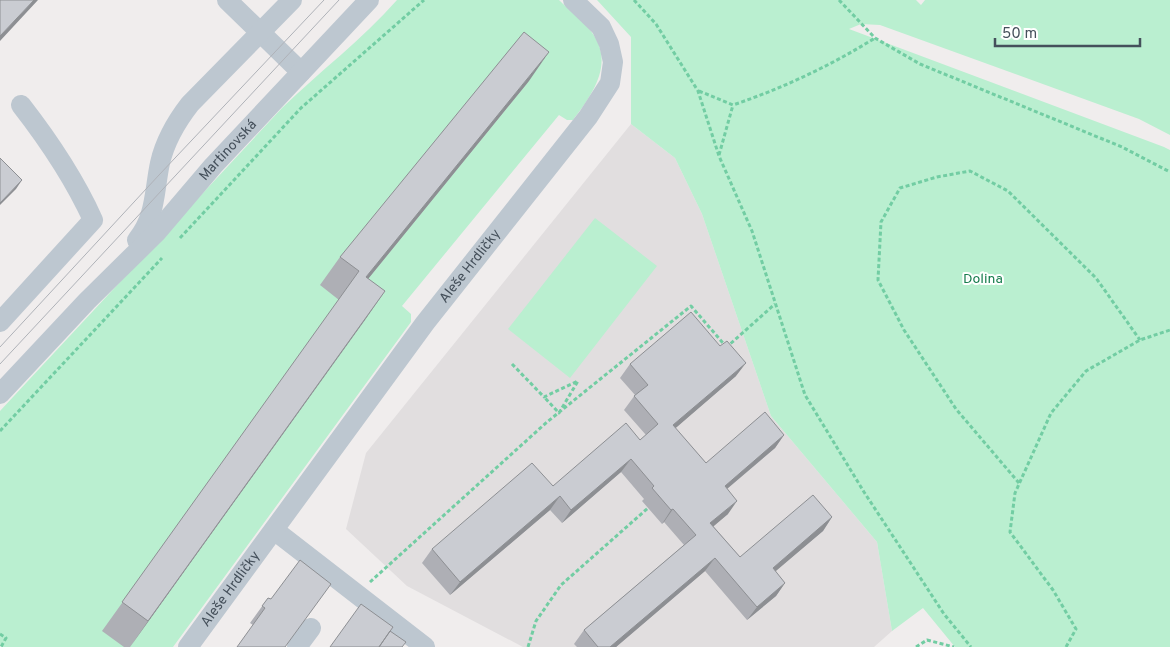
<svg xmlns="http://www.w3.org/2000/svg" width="1170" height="647" font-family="Overpass,sans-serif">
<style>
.education{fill:#e1dedf}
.green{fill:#baefd0}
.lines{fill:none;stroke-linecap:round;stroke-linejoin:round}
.path{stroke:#72cda3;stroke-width:3;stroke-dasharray:4 2.5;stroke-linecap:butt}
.minor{stroke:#bdc7d0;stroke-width:20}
.tram{stroke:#afb2b8;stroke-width:1}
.wall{fill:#aeafb5}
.shaded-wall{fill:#8d8f93}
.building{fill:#caccd2;stroke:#8d8f93}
.labels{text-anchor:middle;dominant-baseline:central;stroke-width:4;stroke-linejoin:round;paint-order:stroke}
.street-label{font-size:14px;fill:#45505b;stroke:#fff}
.park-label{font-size:14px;fill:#167c4c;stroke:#fff}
</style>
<rect width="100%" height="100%" fill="#f0eded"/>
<path class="education" d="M 631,124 L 675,158 L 702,214 L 771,416 L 877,542 L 892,631 L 874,647 L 523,647 L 407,586 L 346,529 L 366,453 Z"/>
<path class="green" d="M 397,0 L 559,0 C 569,10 581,19 590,30 C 616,61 593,94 573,120 L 567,120 L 559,115 L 402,306 L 411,314 L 411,322 L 173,647 L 2,647 L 0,646 L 0,411 L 282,108 C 320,71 362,40 397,0 Z
M 597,0 L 916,0 L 921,5 L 925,0 L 1170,0 L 1170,135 L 1139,119 L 880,25 L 861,24 L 849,29 L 1164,147 L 1170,150 L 1170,647 L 955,647 L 923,608 L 892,631 L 877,542 L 771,416 L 702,214 L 675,158 L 631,124 L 631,37 Z
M 595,218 L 657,266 L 570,378 L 508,329 Z"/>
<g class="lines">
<path class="path" d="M 634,0 L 656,24 L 698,91 L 719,156 L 752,231 L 805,395 L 864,492 L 944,614 L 971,647
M 839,0 L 875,38 L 920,64 L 1122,147 L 1170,172
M 699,91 L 733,105 C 783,88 830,66 875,38
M 719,155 L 733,105
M 180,238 L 301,108 L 424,0
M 512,364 L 544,397 L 578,381 L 559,413 L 544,397
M 0,431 L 162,258
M 1019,483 L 956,409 L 904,330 L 878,280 L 881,222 L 900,188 L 937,177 L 970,171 L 1008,191 L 1096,278 L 1140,340
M 370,582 L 547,422 L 691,306 L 723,343 L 729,345 L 775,304
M 0,634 L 6,638 L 1,647
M 528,647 L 536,621 L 561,585 L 648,508
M 916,647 L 927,640 L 954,647
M 1066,647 L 1076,629 L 1053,590 L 1010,532 L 1015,493 L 1051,413 L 1086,371 L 1140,340 L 1170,330"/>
<g class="minor">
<path d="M 227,0 L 301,72"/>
<path d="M 137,240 C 156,217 154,191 160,163 C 165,141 176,122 190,104 L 292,0"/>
<path d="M 0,322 L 93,220 C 74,178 49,141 21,105"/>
<path id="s1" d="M 0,394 L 87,301 L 156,233 L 213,166 L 369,0"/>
<path d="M 274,530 L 425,647"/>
<path id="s2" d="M 188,647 L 425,323 L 588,117 L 610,83 L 613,62 L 609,44 L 601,27 L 573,0"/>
<path d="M 297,647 L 311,628"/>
</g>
<path class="tram" d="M 0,347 L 159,175 L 324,0
M 0,364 L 339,0"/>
</g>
<path class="wall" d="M 529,81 L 368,279 L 385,291 L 130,647 L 124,647 L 102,631 L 339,300 L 320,285 L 340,257 Z
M 630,364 L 736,376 L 675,428 L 706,463 L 784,435 L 775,448 L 727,489 L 728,514 L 713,526 L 740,557 L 832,517 L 823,531 L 775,571 L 785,583 L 776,596 L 747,620 L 705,571 L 616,647 L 577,647 L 574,644 L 584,630 L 684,545 L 664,522 L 662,524 L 642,501 L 644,499 L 621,472 L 562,523 L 550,510 L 450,595 L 422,563 L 432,549 L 640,440 L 646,435 L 624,410 L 635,395 L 620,378 Z
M 268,598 L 271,599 L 319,601 L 253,625 L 250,623 Z"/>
<path class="shaded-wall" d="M 34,0 L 38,0 L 0,41 L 0,36 Z
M 549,52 L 529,81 L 346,306 L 366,277 Z
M 22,180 L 16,189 L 0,205 L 0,203 Z
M 385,291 L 365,320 L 130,647 L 148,621 Z
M 746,363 L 736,376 L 663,439 L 673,425 Z
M 784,435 L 775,448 L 715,499 L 725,486 Z
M 631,459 L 621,472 L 562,523 L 571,510 Z
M 560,496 L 550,510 L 450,595 L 460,582 Z
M 737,501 L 728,514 L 701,537 L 710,523 Z
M 673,509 L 664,522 L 662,524 L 671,510 Z
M 832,517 L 823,531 L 763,582 L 773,568 Z
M 715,558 L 705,571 L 616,647 L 610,647 Z
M 785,583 L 776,596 L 747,620 L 757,607 Z"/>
<path class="building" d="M 0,0 L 34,0 L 0,36 Z
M 524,32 L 549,52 L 366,277 L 385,291 L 148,621 L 122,602 L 359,271 L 340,257 Z
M 0,158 L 22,180 L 0,203 Z
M 691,312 L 720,346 L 727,341 L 746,363 L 673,425 L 706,463 L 765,412 L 784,435 L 725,486 L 737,501 L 710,523 L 740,557 L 813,495 L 832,517 L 773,568 L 785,583 L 757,607 L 715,558 L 610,647 L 598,647 L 584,630 L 696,535 L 673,509 L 671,510 L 652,488 L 654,486 L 631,459 L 571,510 L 560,496 L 460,582 L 432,549 L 532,463 L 553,486 L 626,423 L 640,440 L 658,424 L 634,396 L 648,385 L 630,364 Z
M 300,560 L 331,584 L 285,647 L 237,647 L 265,608 L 262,606 L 268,598 L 271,599 Z
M 361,604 L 393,627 L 379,647 L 330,647 Z
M 390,631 L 406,642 L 402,647 L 379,647 Z"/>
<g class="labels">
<g class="street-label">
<text stroke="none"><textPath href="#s1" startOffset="334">Martinovská</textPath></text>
<text stroke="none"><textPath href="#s2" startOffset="474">Aleše Hrdličky</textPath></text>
<text stroke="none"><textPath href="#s2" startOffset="72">Aleše Hrdličky</textPath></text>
</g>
<g class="park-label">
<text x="983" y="279">Dolina</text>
</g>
</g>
<path d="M995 38v8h145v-8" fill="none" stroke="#45505b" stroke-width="2.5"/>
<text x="1002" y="38" font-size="15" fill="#45505b" stroke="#ffffff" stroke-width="4" paint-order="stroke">50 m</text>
</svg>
